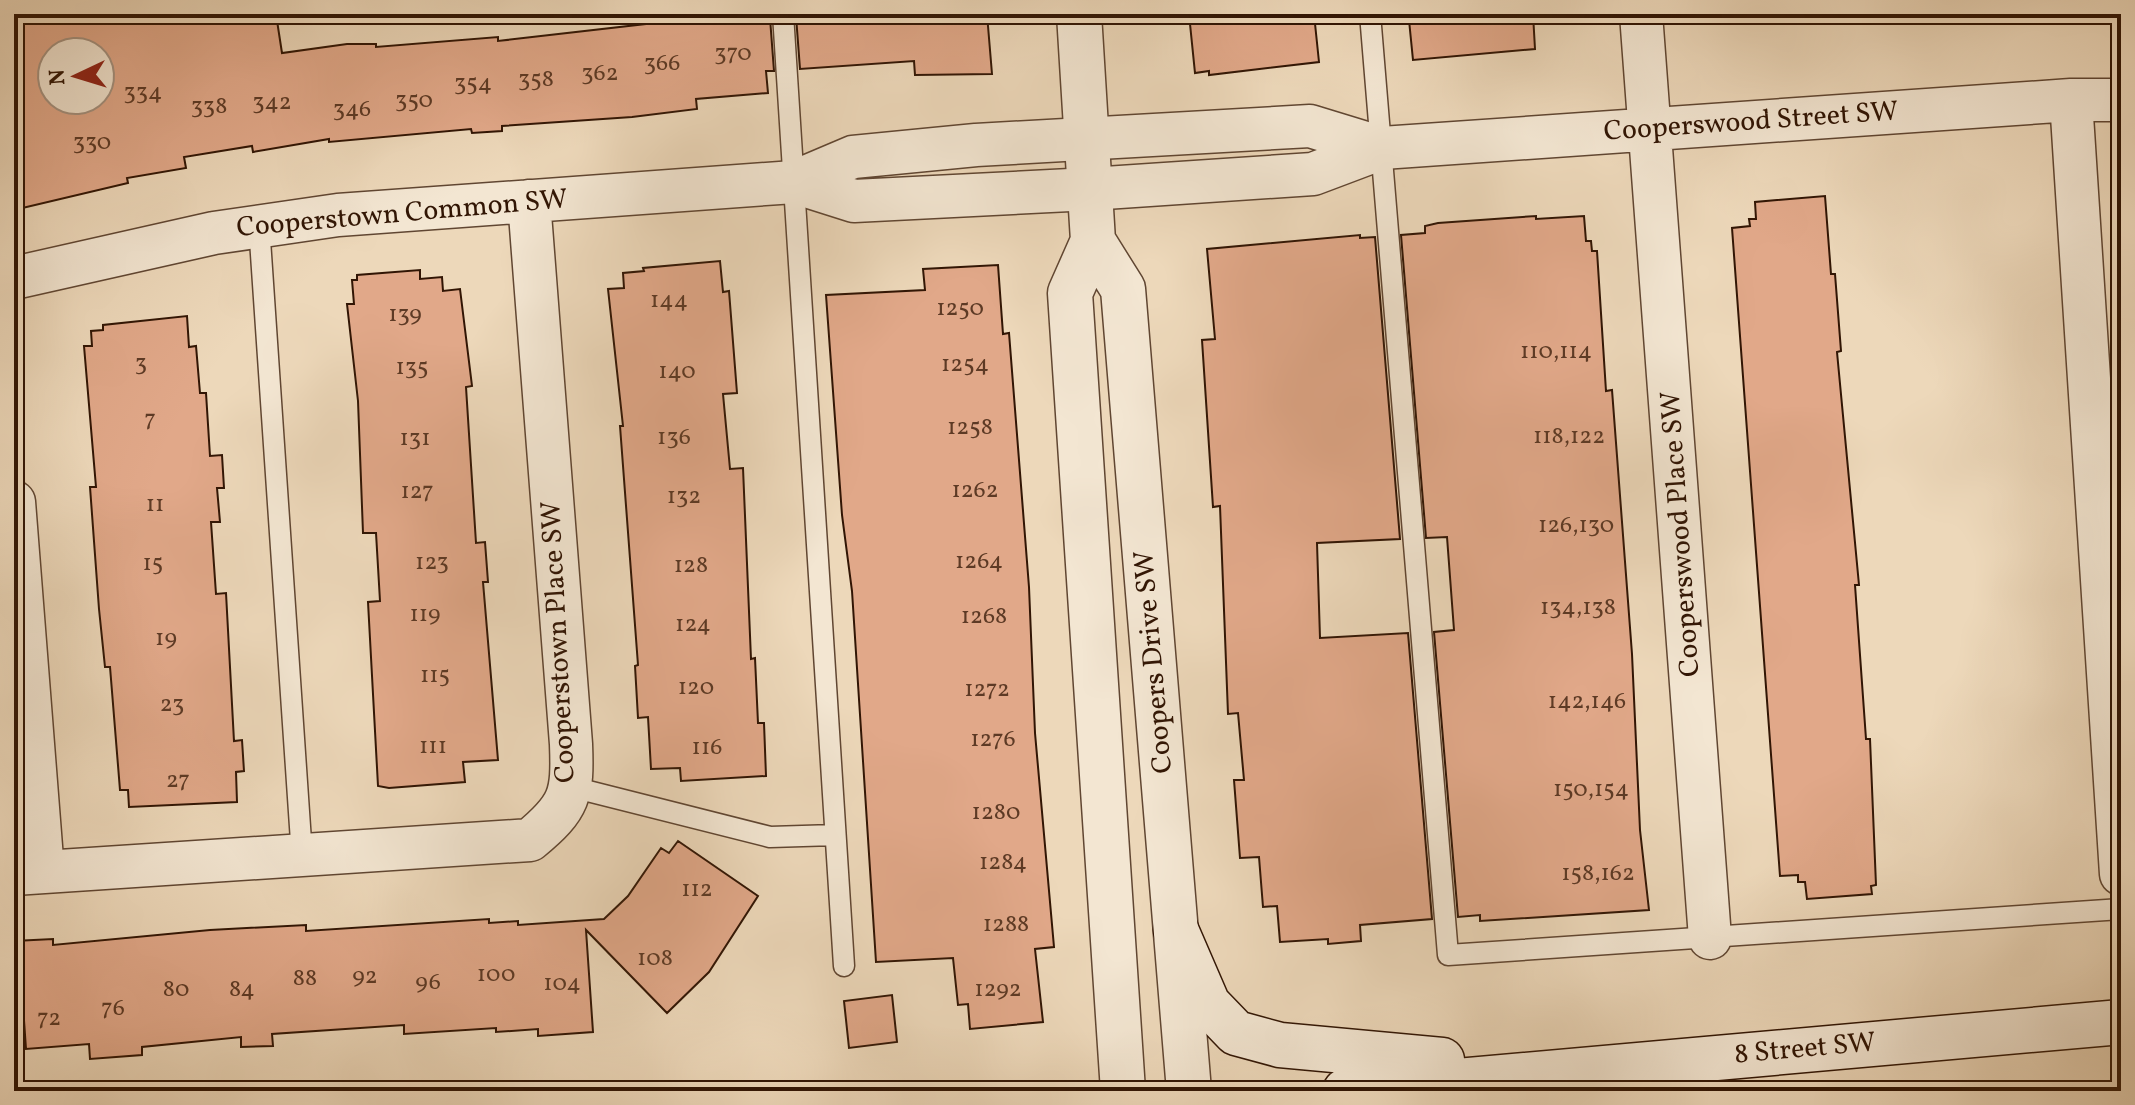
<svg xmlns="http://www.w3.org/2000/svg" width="2135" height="1105" font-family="Vollkorn,serif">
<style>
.building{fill:#e1a889;stroke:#311504;stroke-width:2;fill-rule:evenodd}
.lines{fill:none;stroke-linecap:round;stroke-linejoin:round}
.service-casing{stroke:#604632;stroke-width:23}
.minor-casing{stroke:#604632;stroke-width:45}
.tertiary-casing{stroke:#604632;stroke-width:47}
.secondary-casing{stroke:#311504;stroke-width:47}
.service{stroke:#f3e6d2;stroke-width:20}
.minor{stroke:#f3e6d2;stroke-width:42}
.tertiary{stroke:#f3e6d2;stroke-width:44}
.secondary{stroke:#f3e6d2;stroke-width:44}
.labels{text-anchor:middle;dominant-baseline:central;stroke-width:6;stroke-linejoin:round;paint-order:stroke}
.number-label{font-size:24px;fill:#5d3a25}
.street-label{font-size:28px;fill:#311504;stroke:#f3e6d2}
</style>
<rect width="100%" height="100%" fill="#edd8ba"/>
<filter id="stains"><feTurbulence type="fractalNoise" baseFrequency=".0025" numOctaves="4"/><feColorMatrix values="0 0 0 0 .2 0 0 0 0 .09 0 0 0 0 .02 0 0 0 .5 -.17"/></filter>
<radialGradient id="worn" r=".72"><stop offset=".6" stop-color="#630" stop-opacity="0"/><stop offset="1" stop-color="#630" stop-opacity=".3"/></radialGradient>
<path class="building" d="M 61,14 L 276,14 L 282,53 L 347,44 L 376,44 L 376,47 L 498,37 L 498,41 L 698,18 L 698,14 L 761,14 L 762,18 L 770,18 L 774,71 L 766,71 L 768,93 L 696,99 L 697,109 L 632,117 L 502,126 L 502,131 L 472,133 L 471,129 L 329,142 L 329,139 L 253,152 L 252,146 L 184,157 L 186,168 L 127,178 L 128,183 L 14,210 L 14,25 ZM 52,52 L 100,52 L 100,100 L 52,100 Z
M 847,14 L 848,18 L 987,14 L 992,74 L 915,75 L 914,61 L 800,69 L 796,16 Z
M 1189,14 L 1314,14 L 1319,62 L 1209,75 L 1209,71 L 1195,73 Z
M 1471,14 L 1533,14 L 1535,49 L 1413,60 L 1409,20 Z
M 1825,196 L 1831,274 L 1835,274 L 1841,351 L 1837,352 L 1859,585 L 1855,585 L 1866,739 L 1870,739 L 1876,885 L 1871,886 L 1872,894 L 1807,899 L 1805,882 L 1798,882 L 1798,875 L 1780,876 L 1732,228 L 1750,226 L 1749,219 L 1756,219 L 1755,202 Z
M 1536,216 L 1536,219 L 1584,216 L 1586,241 L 1591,241 L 1592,251 L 1597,251 L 1606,391 L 1612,390 L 1632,654 L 1640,830 L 1649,910 L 1480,921 L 1480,915 L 1458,917 L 1434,632 L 1454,630 L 1447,537 L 1426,538 L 1401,235 L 1425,233 L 1425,226 L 1438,223 Z
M 1360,235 L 1360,238 L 1375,237 L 1400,539 L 1317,543 L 1320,638 L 1408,633 L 1432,919 L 1360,925 L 1361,941 L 1328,944 L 1328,939 L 1280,942 L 1277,906 L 1263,907 L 1259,857 L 1240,858 L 1234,780 L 1244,780 L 1238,713 L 1228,714 L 1220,506 L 1213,507 L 1202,340 L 1215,339 L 1207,249 Z
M 720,261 L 723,292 L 729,291 L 737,393 L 723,394 L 730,469 L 743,468 L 751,659 L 755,658 L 758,723 L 764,723 L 766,776 L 681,781 L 680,768 L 651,769 L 648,717 L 638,718 L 635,666 L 638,665 L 620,426 L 623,426 L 608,289 L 624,288 L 623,273 L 644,271 L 643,268 Z
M 998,265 L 1003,334 L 1009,333 L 1029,587 L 1035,733 L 1054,947 L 1035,949 L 1043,1022 L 970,1029 L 968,1004 L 958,1005 L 953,958 L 876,962 L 852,591 L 842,515 L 826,295 L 925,290 L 923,269 Z
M 420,270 L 420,279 L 442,277 L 443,291 L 460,289 L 472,386 L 466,387 L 476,543 L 485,542 L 488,582 L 483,582 L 498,760 L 463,762 L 465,782 L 389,788 L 378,786 L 368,602 L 380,601 L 376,533 L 363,533 L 358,401 L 347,304 L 354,304 L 352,280 L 357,280 L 357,275 Z
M 187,316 L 189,347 L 196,346 L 200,393 L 206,393 L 210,456 L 222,455 L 224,488 L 217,488 L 220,522 L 211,522 L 216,594 L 226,593 L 234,741 L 242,740 L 244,771 L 236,772 L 237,802 L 129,807 L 128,790 L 120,790 L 110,667 L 105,667 L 99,609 L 90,487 L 96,487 L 84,346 L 92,346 L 91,331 L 103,330 L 103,325 Z
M 678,841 L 758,896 L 709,972 L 667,1013 L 586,930 L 593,1032 L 538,1036 L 538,1029 L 496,1032 L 496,1028 L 404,1034 L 404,1025 L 272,1034 L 273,1046 L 241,1047 L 241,1037 L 142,1047 L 142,1055 L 90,1059 L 89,1044 L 26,1049 L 22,992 L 14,993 L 14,941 L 53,939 L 53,945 L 210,930 L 306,925 L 306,931 L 489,919 L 489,923 L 518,921 L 518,925 L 604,919 L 628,896 L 661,848 L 669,853 Z
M 892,995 L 897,1042 L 849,1048 L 844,1001 Z"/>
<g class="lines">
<g class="service-casing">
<path id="service" d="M 783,14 L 844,966
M 1370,14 L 1448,955 L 2121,909
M 259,225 L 302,856
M 572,787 L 770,837 L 835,835"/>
</g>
<g class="minor-casing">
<path id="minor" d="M 1641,14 L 1710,938
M 2071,100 L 2121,874
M 794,182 L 854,201 L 1090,189 L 1313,174 L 1382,148 L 2071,100 L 2121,100
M 14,278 L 214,233 L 338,215 L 794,182 L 853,157 L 976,145 L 1310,126 L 1382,148
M 14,502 L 43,872
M 14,874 L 530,840 C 570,807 573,795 571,744 L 529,201"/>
</g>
<g class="tertiary-casing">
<path id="tertiary" d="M 1079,14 L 1093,241 L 1070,293 L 1123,1091
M 1093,241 L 1123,289 L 1189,1091"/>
</g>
<g class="secondary-casing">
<path id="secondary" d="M 1176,930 L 1208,1004 L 1236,1033 L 1280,1045 L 1442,1060
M 1345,1091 L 2121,1022"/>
</g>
<use href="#service" class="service"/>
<use href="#minor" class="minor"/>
<use href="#tertiary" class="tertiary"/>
<use href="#secondary" class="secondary"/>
</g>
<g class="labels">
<g class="number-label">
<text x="733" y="54">370</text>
<text x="662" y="64">366</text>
<text x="600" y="74">362</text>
<text x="536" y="80">358</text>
<text x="473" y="84">354</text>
<text x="143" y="93">334</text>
<text x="414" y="101">350</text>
<text x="272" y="103">342</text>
<text x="209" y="107">338</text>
<text x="352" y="110">346</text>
<text x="92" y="143">330</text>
<text x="669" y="301">144</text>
<text x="960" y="309">1250</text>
<text x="405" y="315">139</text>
<text x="1556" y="352">110,114</text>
<text x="141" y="364">3</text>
<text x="965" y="365">1254</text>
<text x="412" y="368">135</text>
<text x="677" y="372">140</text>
<text x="150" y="420">7</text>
<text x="970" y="428">1258</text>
<text x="1569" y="437">118,122</text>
<text x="674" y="438">136</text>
<text x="415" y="439">131</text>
<text x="975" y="491">1262</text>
<text x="417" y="492">127</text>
<text x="684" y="497">132</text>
<text x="155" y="505">11</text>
<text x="1576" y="526">126,130</text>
<text x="979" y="562">1264</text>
<text x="432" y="563">123</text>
<text x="153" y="564">15</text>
<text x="691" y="566">128</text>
<text x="1578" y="608">134,138</text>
<text x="425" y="615">119</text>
<text x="984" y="617">1268</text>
<text x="693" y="625">124</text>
<text x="166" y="639">19</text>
<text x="435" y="676">115</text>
<text x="696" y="688">120</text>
<text x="987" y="690">1272</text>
<text x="1587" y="702">142,146</text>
<text x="172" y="705">23</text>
<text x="993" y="740">1276</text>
<text x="433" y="747">111</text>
<text x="707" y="748">116</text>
<text x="178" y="781">27</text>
<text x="1591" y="790">150,154</text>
<text x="996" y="813">1280</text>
<text x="1003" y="863">1284</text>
<text x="1598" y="874">158,162</text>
<text x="697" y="890">112</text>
<text x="1006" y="925">1288</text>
<text x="655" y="959">108</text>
<text x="496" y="975">100</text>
<text x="365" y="977">92</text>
<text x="305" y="979">88</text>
<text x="428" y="983">96</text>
<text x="562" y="984">104</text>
<text x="176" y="990">80</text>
<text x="242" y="990">84</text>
<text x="998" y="990">1292</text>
<text x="113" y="1009">76</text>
<text x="49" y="1019">72</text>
</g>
<g class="street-label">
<text transform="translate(1751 122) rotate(-4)">Cooperswood Street SW</text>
<text transform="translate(402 214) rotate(-5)">Cooperstown Common SW</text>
<text transform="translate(1681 534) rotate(-94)">Cooperswood Place SW</text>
<text transform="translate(559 642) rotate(-93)">Cooperstown Place SW</text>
<text transform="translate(1154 662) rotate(-95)">Coopers Drive SW</text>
<text transform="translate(1805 1049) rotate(-5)">8 Street SW</text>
</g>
</g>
<rect width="2135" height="1105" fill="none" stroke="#edd8ba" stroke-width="48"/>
<rect x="16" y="16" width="2103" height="1073" fill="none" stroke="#311504" stroke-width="4"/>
<rect x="24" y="24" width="2087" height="1057" fill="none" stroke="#311504" stroke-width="2"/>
<g transform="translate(76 76) rotate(266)"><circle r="38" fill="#f3e6d2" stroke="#a59280" stroke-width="2"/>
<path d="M0-6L14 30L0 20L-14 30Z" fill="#8f2418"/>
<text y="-12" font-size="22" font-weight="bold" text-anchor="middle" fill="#311504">N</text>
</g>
<rect width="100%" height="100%" filter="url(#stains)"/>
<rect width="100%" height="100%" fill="url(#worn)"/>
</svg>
